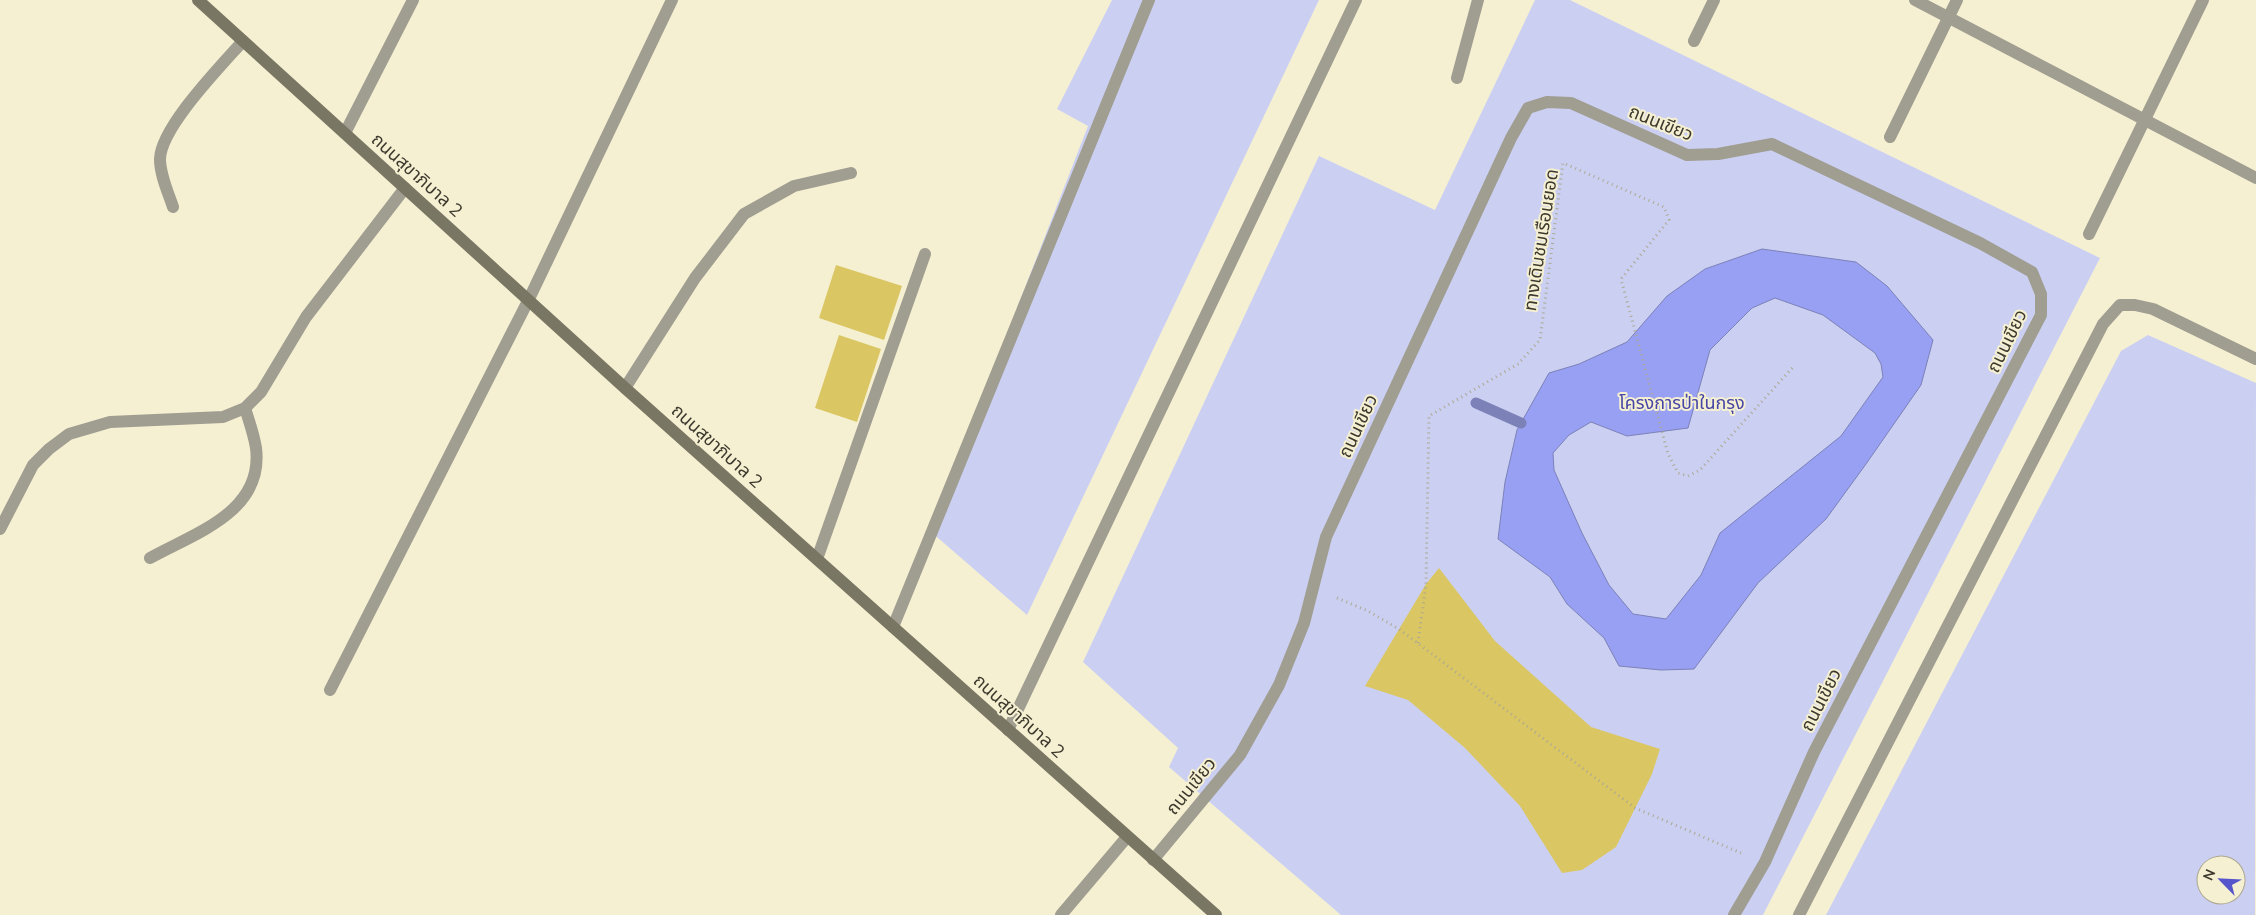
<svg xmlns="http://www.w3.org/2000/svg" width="2256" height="915" font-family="'Nunito Sans','Noto Sans Thai',sans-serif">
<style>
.green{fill:#cbd0f2;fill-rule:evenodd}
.water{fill:#98a0f3;stroke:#7c81b8;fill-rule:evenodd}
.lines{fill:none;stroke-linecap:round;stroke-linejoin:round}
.stream{stroke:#7c81b8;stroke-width:11}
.building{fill:#dbc664}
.path{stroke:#aca891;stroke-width:3;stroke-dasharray:1 4;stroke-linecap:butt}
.lane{stroke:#a09d91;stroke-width:12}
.street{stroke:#a09d91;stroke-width:12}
.secondary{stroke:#7a7664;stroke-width:12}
.labels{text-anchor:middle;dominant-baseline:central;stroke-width:4;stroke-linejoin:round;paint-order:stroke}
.street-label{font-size:18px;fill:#3c392e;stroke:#f6f0d2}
.park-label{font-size:18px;fill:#4645a5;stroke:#f6f0d2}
</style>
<rect width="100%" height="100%" fill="#f6f0d2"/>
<path class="green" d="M 1112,0 L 1319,0 L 1027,615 L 930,531 L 1088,126 L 1057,109 Z
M 1535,0 L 1570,0 L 2100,258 L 1763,915 L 1341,915 L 1169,767 L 1178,748 L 1083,662 L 1319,156 L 1435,210 Z
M 2148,335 L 2256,383 L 2255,915 L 1826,915 L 2121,351 ZM 2206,865 L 2236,865 L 2236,895 L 2206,895 Z"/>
<path class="water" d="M 1762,249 L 1856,262 L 1887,286 L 1933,340 L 1921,385 L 1866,464 L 1826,519 L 1758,583 L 1694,669 L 1661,670 L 1619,666 L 1604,638 L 1567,604 L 1550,577 L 1498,539 L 1505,482 L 1517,430 L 1549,373 L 1579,364 L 1627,342 L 1667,296 L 1705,269 ZM 1775,298 L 1823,315 L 1875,353 L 1881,364 L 1883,377 L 1841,436 L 1720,533 L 1701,575 L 1666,619 L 1633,614 L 1609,585 L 1582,533 L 1554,470 L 1553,453 L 1569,435 L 1591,422 L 1627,436 L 1688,428 L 1710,350 L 1752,308 Z"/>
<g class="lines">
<path class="stream" d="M 1476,403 L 1521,423"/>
</g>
<path class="building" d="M 836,265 L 902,286 L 884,340 L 819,318 Z
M 839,335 L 881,349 L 857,422 L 815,408 Z
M 1439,568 L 1495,641 L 1591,727 L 1660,749 L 1652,774 L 1616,847 L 1582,870 L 1562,873 L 1520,806 L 1465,748 L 1408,700 L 1365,686 L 1426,584 Z"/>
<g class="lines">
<path class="path" d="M 1337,598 L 1368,611 L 1399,629 L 1635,808 L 1741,853
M 1418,643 L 1426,584 L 1429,416 L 1518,364 L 1540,340 L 1563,163 L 1664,207 L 1669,220 L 1621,279 L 1668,454 L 1678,473 L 1688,476 L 1700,470 L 1794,366"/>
<path class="lane" d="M 345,133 L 413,0
M 173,207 C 168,192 160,175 160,159 C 161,127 221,66 243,41
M 625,388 L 695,278 L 744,214 L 794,186 L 851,173
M 0,529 L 33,465 L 49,449 L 69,434 L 110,422 L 223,417 L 245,408 L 261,392 L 306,317 L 405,188
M 150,558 C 195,533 264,512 256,448 C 254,435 249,421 245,408
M 817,559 L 925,254
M 893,627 L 1149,0
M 330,690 L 529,299 L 672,0
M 1153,860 L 1240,755 L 1279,685 L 1304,623 L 1326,537 L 1511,138 L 1528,108 L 1547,102 L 1571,103 L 1687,155 L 1718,154 L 1772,144 L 1980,243 L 2032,272 L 2041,294 L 2041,315 L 1814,752 L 1765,862 L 1734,915
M 1061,915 L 1127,837
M 1799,915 L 2103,324 L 2120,305 L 2135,305 L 2153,309 L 2256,359"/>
<path class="street" d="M 1915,0 L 2256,178
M 1694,41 L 1714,0
M 1457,78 L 1478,0
M 1890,137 L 1957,0
M 2089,234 L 2203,0
M 1008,730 L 1356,0"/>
<path class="secondary" d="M 198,0 L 625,388 L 1216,915"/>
</g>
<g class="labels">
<g class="street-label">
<text transform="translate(1661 123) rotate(22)">ถนนเขียว</text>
<text transform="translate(417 175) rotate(42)">ถนนสุขาภิบาล 2</text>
<text transform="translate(1541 240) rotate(-81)">ทางเดินชมเรือนยอด</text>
<text transform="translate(2007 341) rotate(-64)">ถนนเขียว</text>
<text transform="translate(1358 426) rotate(-65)">ถนนเขียว</text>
<text transform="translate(717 446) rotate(42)">ถนนสุขาภิบาล 2</text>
<text transform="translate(1821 700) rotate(-63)">ถนนเขียว</text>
<text transform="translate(1019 716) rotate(42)">ถนนสุขาภิบาล 2</text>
<text transform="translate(1191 786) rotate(-51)">ถนนเขียว</text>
</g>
<g class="park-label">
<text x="1682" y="403">โครงการป่าในกรุง</text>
</g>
</g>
<g transform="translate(2221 880) rotate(294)"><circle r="24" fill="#f6f0d2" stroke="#aca790"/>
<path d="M0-4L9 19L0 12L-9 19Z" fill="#5655cc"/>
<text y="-8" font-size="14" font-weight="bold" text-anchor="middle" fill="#3c392e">N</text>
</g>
</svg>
